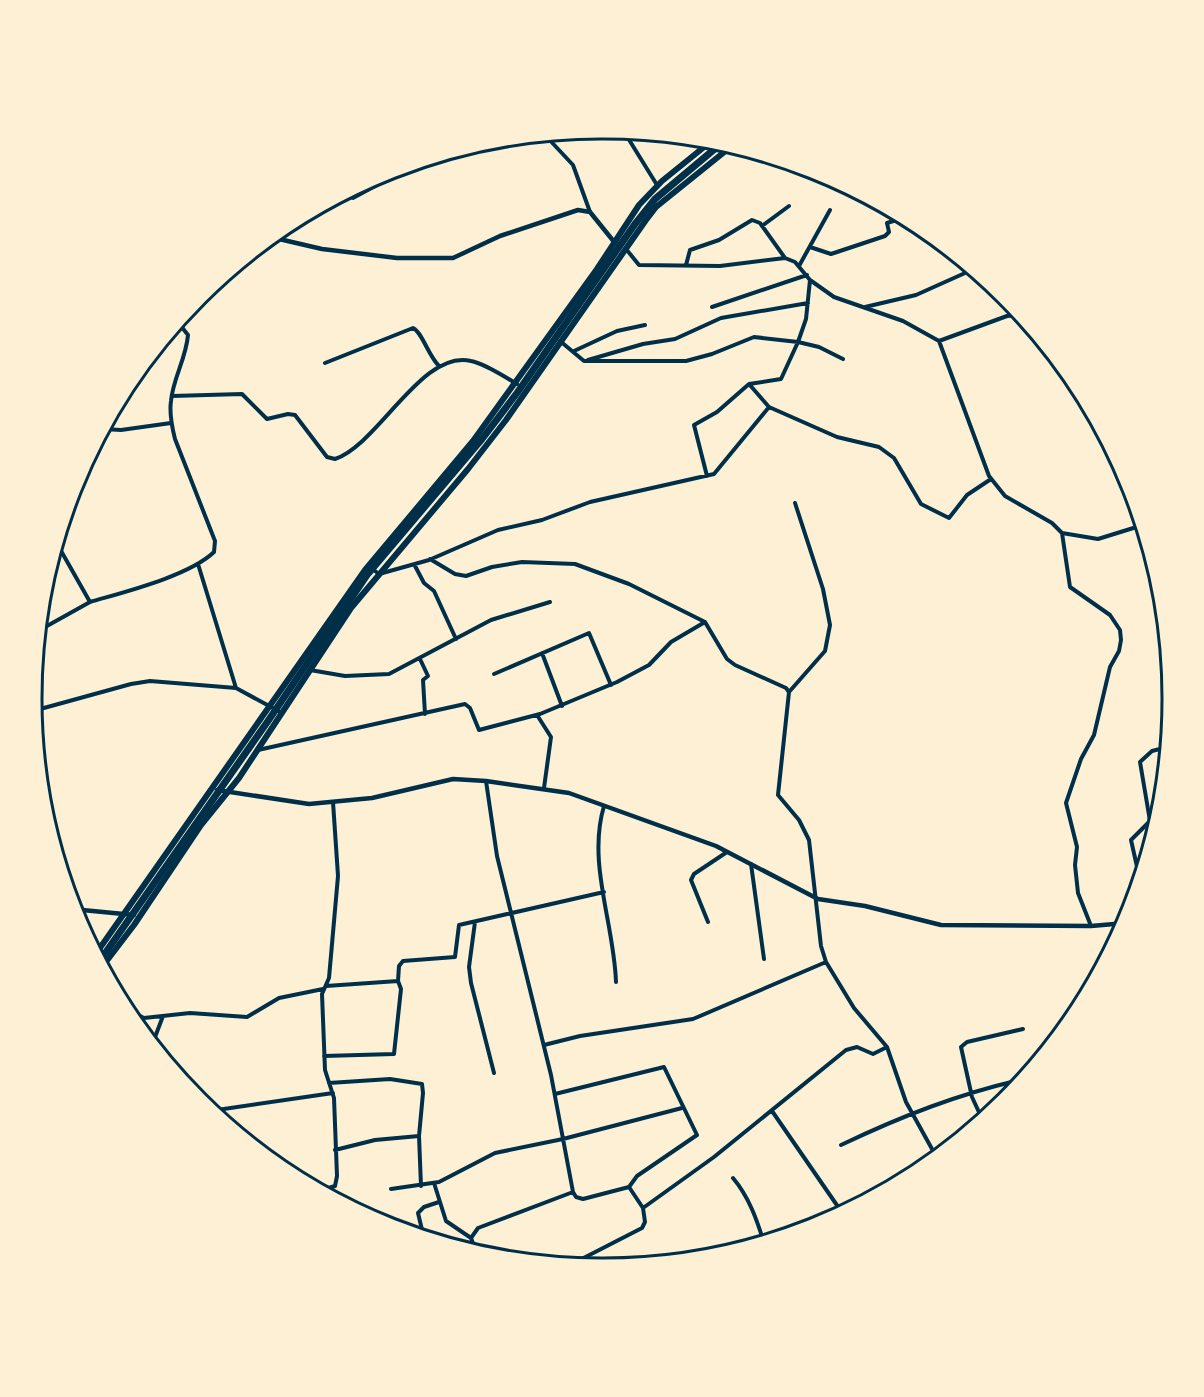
<svg xmlns="http://www.w3.org/2000/svg" width="1204" height="1397" font-family="'IBM Plex Sans',sans-serif">
<style>
.lines{fill:none;stroke-linecap:round;stroke-linejoin:round}
.minor{stroke:#003049;stroke-width:4}
.tertiary{stroke:#003049;stroke-width:4.5}
.primary{stroke:#003049;stroke-width:6}
.trunk{stroke:#003049;stroke-width:7}
.rim{fill:none;stroke:#003049;stroke-width:3}
</style>
<rect width="100%" height="100%" fill="#fdf0d5"/>
<g class="lines">
<path class="minor" d="M 623,130 L 657,185
M 544,134 L 573,165 L 590,212
M 345,192 L 353,198 L 423,160
M 762,226 L 789,206
M 810,247 L 831,254 L 885,236 L 889,232 L 887,223 L 906,217
M 626,249 L 639,265 L 720,266 L 785,258 L 795,262 L 810,280
M 686,265 L 690,250 L 719,240 L 752,220 L 760,223 L 785,258
M 799,266 L 830,210
M 712,307 L 807,275
M 865,307 L 916,295 L 974,269
M 939,341 L 1007,316 L 1022,315
M 574,351 L 617,331 L 645,325
M 843,359 L 819,347 L 798,342 L 806,319 L 810,280 L 834,297 L 903,321 L 939,341 L 989,476 L 1005,496 L 1052,523 L 1062,533 L 1098,539 L 1143,525
M 588,360 L 643,344 L 675,339 L 721,318 L 808,303
M 325,363 L 413,328 C 422,332 428,355 439,366
M 172,396 L 242,394 L 267,419 L 288,414 L 295,415 L 327,457 L 335,459 C 379,444 422,349 471,361 C 486,364 503,376 517,384
M 769,407 L 837,437 L 879,447 L 894,458 L 921,504 L 949,518 L 967,495 L 991,479
M 103,429 L 121,430 L 171,423
M 707,476 L 694,425 L 717,412 L 749,384
M 795,503 L 823,589 L 830,625 L 825,651 L 789,692 L 778,795 L 799,820 L 809,840 L 821,946 L 826,962 L 854,1008 L 887,1047 L 906,1102 L 937,1158
M 1062,533 L 1070,587 L 1110,615 L 1120,630 L 1121,640 L 1119,651 L 1110,667 L 1094,735 L 1081,759 L 1066,803 L 1077,847 L 1075,865 L 1078,893 L 1091,926
M 56,542 L 90,602 C 124,592 189,576 214,552 L 215,541 L 175,439 C 172,427 169,414 171,401 C 173,378 186,359 188,335 L 177,321
M 430,559 L 455,574 L 466,576 L 492,567 L 522,562 L 575,564 L 629,584 L 705,622 L 727,659 L 735,665 L 786,688 L 789,692
M 198,564 L 236,688 L 282,713
M 414,564 L 424,583 L 434,591 L 456,639
M 371,568 L 379,574 L 429,560 L 498,530 L 542,520 L 590,502 L 714,474 L 769,407 L 749,384 L 781,379 L 798,342 L 754,337 L 712,354 L 686,361 L 584,361 L 560,341
M 38,631 L 90,602
M 542,653 L 562,706
M 420,659 L 428,676 L 423,680 L 425,714
M 310,670 L 345,676 L 389,674 L 491,620 L 550,602
M 494,674 L 589,633 L 611,685
M 33,711 L 131,684 L 150,681 L 236,688
M 537,715 L 551,737 L 544,788
M 258,750 L 465,704 L 470,708 L 479,730 L 540,714 L 617,682 L 649,665 L 671,642 L 705,622
M 486,781 L 497,856 L 551,1075 L 573,1192
M 604,806 C 587,863 614,923 616,982
M 751,864 L 764,959
M 1140,880 L 1131,840 L 1150,821 L 1140,762 L 1152,751 L 1168,747
M 475,922 L 469,967 L 471,983 L 494,1073
M 708,922 L 691,880 L 694,874 L 727,852
M 398,981 L 399,966 L 403,961 L 455,957 L 459,925 L 604,892
M 136,1014 L 144,1018 L 190,1013 L 247,1017 L 279,998 L 323,989
M 152,1045 L 163,1016
M 544,1045 L 580,1036 L 693,1019 L 826,962
M 324,1056 L 394,1054 L 401,989 L 398,981 L 326,986
M 329,1083 L 390,1079 L 422,1084 L 423,1093 L 419,1136 L 421,1186
M 555,1094 L 664,1067 L 697,1135 L 637,1176 L 629,1187
M 210,1111 L 333,1093
M 772,1111 L 843,1214
M 983,1121 L 972,1097 L 961,1047 L 967,1042 L 1023,1029
M 841,1145 C 902,1116 958,1094 1024,1079
M 335,1150 L 375,1140 L 419,1136
M 733,1178 C 749,1197 757,1220 764,1243
M 434,1183 L 446,1221 L 471,1238
M 391,1189 L 439,1182 L 495,1153 L 563,1139 L 682,1108
M 319,1191 L 335,1186 L 337,1176 L 334,1098 L 325,1070 L 322,994 L 329,978 L 338,876 L 333,802
M 424,1238 L 418,1213 L 424,1207 L 439,1202
M 763,1239 L 826,1218 L 829,1221
M 477,1254 L 471,1238 L 478,1228 L 573,1192 L 576,1197 L 583,1199 L 629,1187 L 643,1208
M 568,1266 L 642,1228 L 645,1222 L 643,1208 L 714,1157 L 846,1050 L 857,1047 L 873,1054 L 887,1047"/>
<path class="tertiary" d="M 263,242 L 279,239 L 322,249 L 397,258 L 453,258 L 500,236 L 578,210 L 590,212 L 615,243
M 217,790 L 309,804 L 372,798 L 453,779 L 486,781 L 569,793 L 716,846 L 818,899 L 865,906 L 941,925 L 1091,926 L 1126,923
M 72,909 L 134,915"/>
<path class="primary" d="M 95,955 L 365,570 L 473,441 L 597,269 L 639,205 L 662,181 L 714,139
M 102,967 L 134,925 L 201,825 L 239,778 L 351,608 L 468,469 L 506,420 L 646,220 L 656,207 L 733,145"/>
<path class="trunk" d="M 99,962 L 268,721 L 367,575 L 482,439 L 517,393 L 635,224 L 655,199 L 723,142"/>
</g>
<path d="M0 0H1204V1397H0ZM601 139H603A559 559 0 0 1 1162 698V699A559 559 0 0 1 603 1258H601A559 559 0 0 1 42 699V698A559 559 0 0 1 601 139Z" fill="#fdf0d5" fill-rule="evenodd"/>
<path class="rim" d="M601 139H603A559 559 0 0 1 1162 698V699A559 559 0 0 1 603 1258H601A559 559 0 0 1 42 699V698A559 559 0 0 1 601 139Z"/>
</svg>
